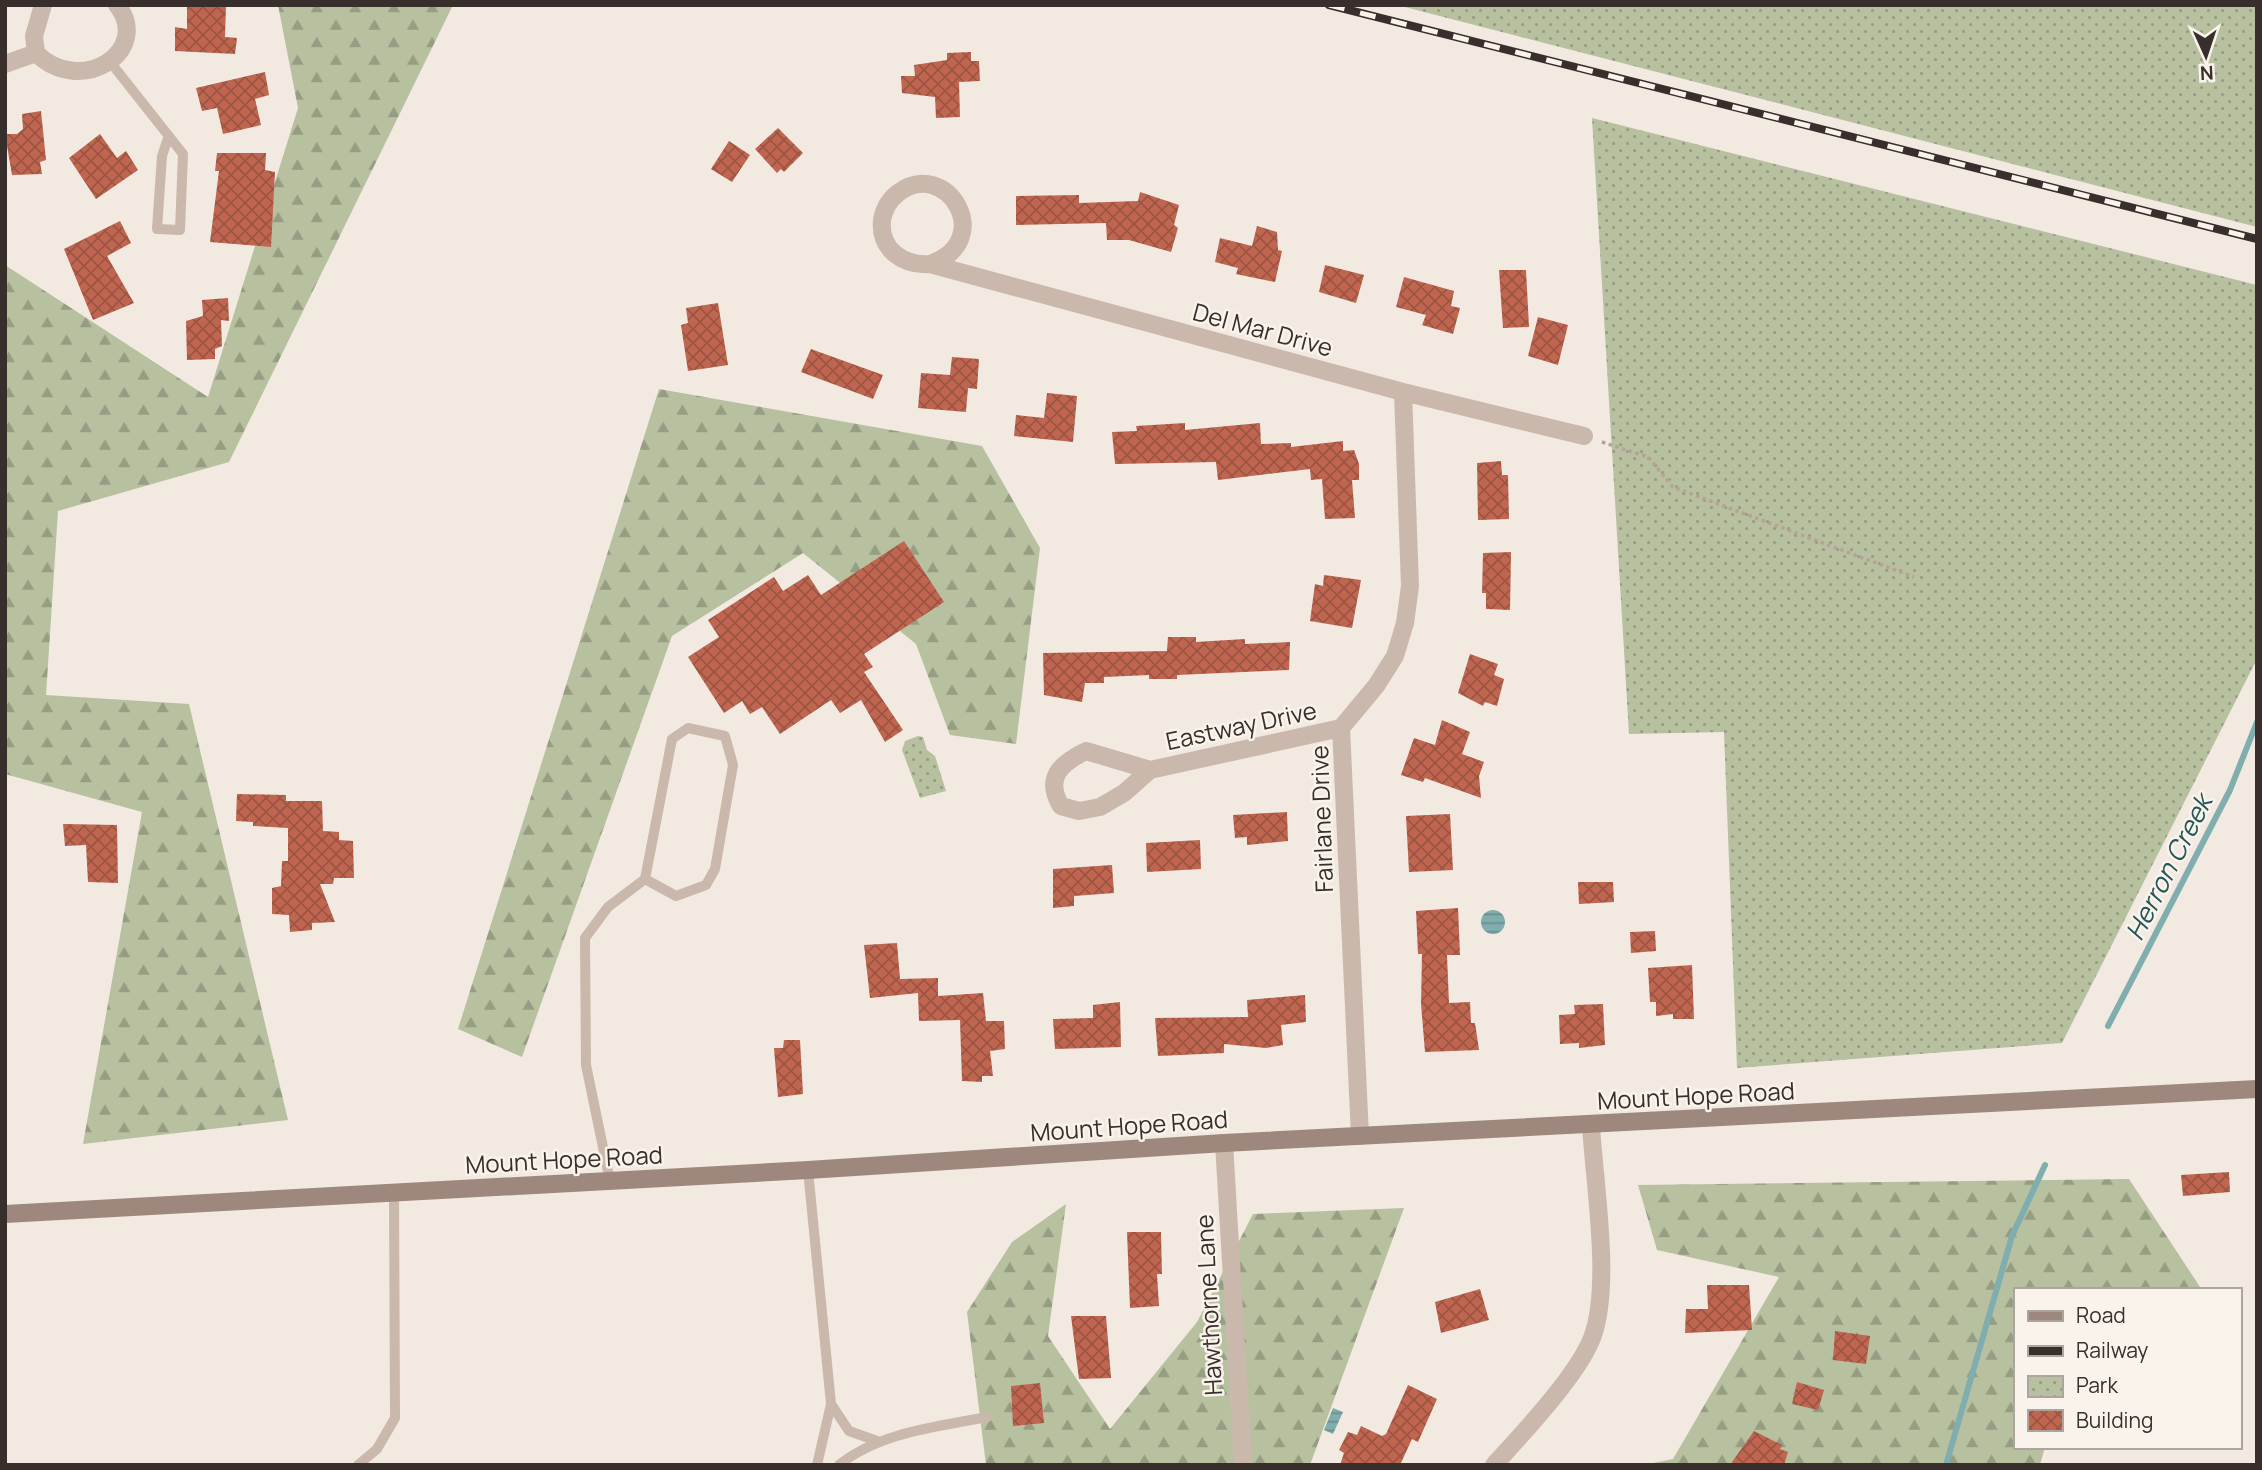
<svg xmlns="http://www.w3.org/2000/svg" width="2262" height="1470" font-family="Manrope,sans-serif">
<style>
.forest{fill:url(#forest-firs)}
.park{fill:url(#park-dots)}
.water{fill:url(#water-rules)}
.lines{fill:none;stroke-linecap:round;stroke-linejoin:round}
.stream{stroke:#80aeae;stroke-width:6}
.building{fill:url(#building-cross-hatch)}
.path{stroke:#b6a296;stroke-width:3.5;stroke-dasharray:3.5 3.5;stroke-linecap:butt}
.lane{stroke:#cab8ac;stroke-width:10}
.street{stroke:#cab8ac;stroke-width:18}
.secondary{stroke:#9e887d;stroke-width:18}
.rail-casing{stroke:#382e2b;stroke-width:8}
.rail{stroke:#faf3ec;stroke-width:5;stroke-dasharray:16;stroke-linecap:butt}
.labels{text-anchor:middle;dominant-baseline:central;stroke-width:5;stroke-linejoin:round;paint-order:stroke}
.street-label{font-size:24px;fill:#382e2b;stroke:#faf3ec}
.water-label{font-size:26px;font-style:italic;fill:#225758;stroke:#faf3ec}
</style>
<defs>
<pattern id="forest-firs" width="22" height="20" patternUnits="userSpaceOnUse" patternTransform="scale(1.75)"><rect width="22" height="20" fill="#b7c1a0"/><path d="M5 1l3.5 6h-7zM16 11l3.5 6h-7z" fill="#969d83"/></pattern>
<pattern id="park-dots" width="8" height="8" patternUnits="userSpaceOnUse" patternTransform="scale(1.75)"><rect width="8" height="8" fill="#b7c1a0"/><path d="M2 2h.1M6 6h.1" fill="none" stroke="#969d83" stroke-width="1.8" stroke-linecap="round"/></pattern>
<pattern id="water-rules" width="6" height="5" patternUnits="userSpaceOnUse" patternTransform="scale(1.75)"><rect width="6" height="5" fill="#80aeae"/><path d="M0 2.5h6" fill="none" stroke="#6a8e8e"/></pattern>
<pattern id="building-cross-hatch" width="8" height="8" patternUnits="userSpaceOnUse" patternTransform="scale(1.75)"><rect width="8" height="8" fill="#c06650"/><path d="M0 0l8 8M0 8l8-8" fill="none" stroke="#9d5443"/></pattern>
</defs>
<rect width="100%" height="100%" fill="#f2e9e0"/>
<path class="forest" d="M 278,5 L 453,5 L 229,462 L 58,511 L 46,695 L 189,704 L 288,1120 L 83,1144 L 142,812 L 5,774 L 5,265 L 208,397 L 298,108 Z
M 659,389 L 982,446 L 1040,548 L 1016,744 L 950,735 L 916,644 L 803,553 L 672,636 L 522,1057 L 458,1029 Z
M 2129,1179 L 2202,1290 L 2015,1290 L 2015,1447 L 2045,1447 L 2040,1465 L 1643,1465 L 1673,1459 L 1779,1277 L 1657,1250 L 1638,1185 Z
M 1066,1204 L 1048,1336 L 1110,1429 L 1197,1322 L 1253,1214 L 1404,1208 L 1310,1465 L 986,1465 L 967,1312 L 1012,1242 Z"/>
<path class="park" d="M 1397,5 L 2257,5 L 2257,227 Z
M 1592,118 L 2257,285 L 2257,659 L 2062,1043 L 1737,1068 L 1724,732 L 1629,734 Z
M 918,736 L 923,737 L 927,750 L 935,756 L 946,791 L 920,798 L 902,750 L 905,741 Z"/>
<path class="water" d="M1481 922a12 12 0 1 1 24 0a12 12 0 1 1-24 0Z
M 1333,1408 L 1343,1412 L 1333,1434 L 1324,1430 Z"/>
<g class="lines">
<path class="stream" d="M 2108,1026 L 2230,790 L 2257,722
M 1946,1465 L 2012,1236 L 2045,1165"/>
</g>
<path class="building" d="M 187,5 L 226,5 L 225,37 L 237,38 L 235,54 L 175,51 L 175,27 L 187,29 Z
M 971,52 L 971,61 L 979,61 L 980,81 L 959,82 L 960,117 L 936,118 L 935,97 L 902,93 L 901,76 L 915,76 L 914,65 L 947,60 L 947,53 Z
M 265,72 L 269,95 L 255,99 L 261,125 L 223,134 L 217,108 L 202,111 L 196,88 Z
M 41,111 L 46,160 L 40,162 L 42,174 L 12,175 L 5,134 L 17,134 L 23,129 L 22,114 Z
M 778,128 L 803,153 L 784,172 L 781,169 L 777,173 L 755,149 Z
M 100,134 L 117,158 L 126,151 L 138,170 L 96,199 L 69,158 Z
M 729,141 L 750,155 L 732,182 L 711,169 Z
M 217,153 L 266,153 L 265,170 L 275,172 L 271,247 L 210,242 L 219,171 L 215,171 Z
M 1140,192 L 1179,205 L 1174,225 L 1178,228 L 1171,252 L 1129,240 L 1107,240 L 1106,223 L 1016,225 L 1016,196 L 1079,195 L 1079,203 L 1138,201 Z
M 120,221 L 131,243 L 107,256 L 134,303 L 93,320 L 64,249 Z
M 1257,226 L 1277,232 L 1278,250 L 1282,251 L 1275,282 L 1236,274 L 1238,268 L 1215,262 L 1220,238 L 1252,246 Z
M 1325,265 L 1364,275 L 1356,303 L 1319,292 Z
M 1499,270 L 1526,270 L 1529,327 L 1503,328 Z
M 1404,277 L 1454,291 L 1451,306 L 1460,308 L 1453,334 L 1422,325 L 1426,315 L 1396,307 Z
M 228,298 L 229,321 L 221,320 L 222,346 L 215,349 L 215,359 L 187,360 L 186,321 L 203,316 L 202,300 Z
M 718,303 L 728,365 L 688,371 L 681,325 L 688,323 L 686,308 Z
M 1538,317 L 1568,325 L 1558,365 L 1528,356 Z
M 811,349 L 883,375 L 873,399 L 801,372 Z
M 952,357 L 979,359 L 977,389 L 968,388 L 966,412 L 918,408 L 921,373 L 950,375 Z
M 1047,393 L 1077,396 L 1073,442 L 1014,436 L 1016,415 L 1044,418 Z
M 1185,423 L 1185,430 L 1260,423 L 1261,444 L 1291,443 L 1291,447 L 1343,441 L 1343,451 L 1354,450 L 1359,464 L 1359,480 L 1352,480 L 1355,518 L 1325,519 L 1322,479 L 1311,480 L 1310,469 L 1218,480 L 1216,462 L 1115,464 L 1112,432 L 1137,431 L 1136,426 Z
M 1501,461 L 1502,475 L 1508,475 L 1509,519 L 1478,520 L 1477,463 Z
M 904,541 L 944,602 L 864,654 L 873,667 L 864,672 L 903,730 L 885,742 L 861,700 L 840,713 L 831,700 L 780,734 L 762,707 L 750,714 L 742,701 L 724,713 L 688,657 L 719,637 L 708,620 L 774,577 L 783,591 L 808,575 L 821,595 Z
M 1511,552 L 1510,610 L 1486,609 L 1486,593 L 1482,593 L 1483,553 Z
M 1324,575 L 1361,580 L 1352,628 L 1310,621 L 1315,584 L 1323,586 Z
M 1168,637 L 1196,637 L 1196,642 L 1245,639 L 1245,644 L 1290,642 L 1289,670 L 1177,675 L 1177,679 L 1149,679 L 1149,675 L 1104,677 L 1104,683 L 1085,683 L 1082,702 L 1044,695 L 1043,653 L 1167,651 Z
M 1470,654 L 1498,664 L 1494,675 L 1504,679 L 1497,706 L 1485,702 L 1483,706 L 1458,693 Z
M 1442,720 L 1470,732 L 1462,754 L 1484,762 L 1479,776 L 1481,798 L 1425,778 L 1423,782 L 1401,775 L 1414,738 L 1435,745 Z
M 237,794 L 286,795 L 286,801 L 322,801 L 323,831 L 339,832 L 339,840 L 353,841 L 354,878 L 334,878 L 333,884 L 320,884 L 335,922 L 312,923 L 312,930 L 290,932 L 289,915 L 272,914 L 272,888 L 281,886 L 282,861 L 288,861 L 288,828 L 253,826 L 253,822 L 236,821 Z
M 1287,812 L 1288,841 L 1247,845 L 1247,837 L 1235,838 L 1233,815 Z
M 1450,814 L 1453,870 L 1409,872 L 1406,816 Z
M 63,824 L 117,825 L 118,883 L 88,882 L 86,845 L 65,846 Z
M 1200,840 L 1201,869 L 1147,872 L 1146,843 Z
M 1112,865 L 1114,893 L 1074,896 L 1074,906 L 1053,908 L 1053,869 Z
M 1578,882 L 1613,882 L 1614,902 L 1579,904 Z
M 1458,908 L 1460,955 L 1447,955 L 1449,1003 L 1470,1002 L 1471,1023 L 1475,1023 L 1479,1050 L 1425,1052 L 1421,1004 L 1422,954 L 1418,954 L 1416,911 Z
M 1655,931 L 1656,951 L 1631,953 L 1630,932 Z
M 897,943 L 900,979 L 938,978 L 938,996 L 983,993 L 986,1021 L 1004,1021 L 1005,1049 L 990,1051 L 993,1076 L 982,1076 L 982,1082 L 962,1081 L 960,1020 L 919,1021 L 918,993 L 870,998 L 864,945 Z
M 1692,965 L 1694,1019 L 1673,1019 L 1673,1014 L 1656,1016 L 1656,1002 L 1650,1002 L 1648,968 Z
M 1305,995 L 1306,1022 L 1281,1025 L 1283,1045 L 1266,1048 L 1224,1044 L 1224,1053 L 1158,1056 L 1155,1018 L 1248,1017 L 1247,1000 Z
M 1120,1002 L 1121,1047 L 1055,1049 L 1053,1019 L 1093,1018 L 1093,1005 Z
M 1603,1004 L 1605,1045 L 1579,1048 L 1579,1043 L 1560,1044 L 1559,1015 L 1575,1014 L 1574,1005 Z
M 784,1040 L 800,1040 L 803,1094 L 778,1097 L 774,1048 L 783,1048 Z
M 2229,1172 L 2230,1192 L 2183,1196 L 2181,1175 Z
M 1127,1232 L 1161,1232 L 1162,1274 L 1157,1274 L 1159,1306 L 1130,1308 Z
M 1707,1285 L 1749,1285 L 1752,1330 L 1685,1333 L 1686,1309 L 1708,1309 Z
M 1480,1289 L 1489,1320 L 1441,1333 L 1435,1302 Z
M 1071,1316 L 1106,1316 L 1111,1378 L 1079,1379 Z
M 1835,1331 L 1870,1336 L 1866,1364 L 1833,1360 Z
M 1797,1382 L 1824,1390 L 1818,1410 L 1792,1404 Z
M 1040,1383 L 1044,1423 L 1013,1426 L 1011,1386 Z
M 1408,1385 L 1437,1399 L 1418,1442 L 1412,1439 L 1400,1465 L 1340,1465 L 1344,1453 L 1339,1450 L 1348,1432 L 1357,1435 L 1361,1426 L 1382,1436 L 1386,1434 Z
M 1754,1431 L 1782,1445 L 1780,1449 L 1788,1452 L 1784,1465 L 1730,1465 Z"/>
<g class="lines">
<path class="path" d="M 1602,442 L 1648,457 L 1673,487 L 1914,577"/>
<path class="lane" d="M 111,63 L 183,154 L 180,230 L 157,229 L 162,156 L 168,138
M 808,1170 L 831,1404 L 817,1465
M 610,1181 L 586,1065 L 585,938 L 608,907 L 645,879 L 672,739 L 688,728 L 725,736 L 733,765 L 715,869 L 706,885 L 676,896 L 645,879
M 831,1404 L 849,1431 L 880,1442
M 358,1465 L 377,1449 L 395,1418 L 394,1193
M 839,1465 C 880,1432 937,1427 987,1417"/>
<path class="street" d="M 43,5 L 34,36 L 36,53 C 81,98 153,50 117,5
M 5,64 L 36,53
M 930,264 C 998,241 946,156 898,193 C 889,200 884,209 882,220 C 879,250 904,266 930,264 L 1403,392 L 1584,436
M 1150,770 L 1086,751 C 1061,763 1044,778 1061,806 L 1079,811 L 1100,807 L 1124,793 L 1150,770 L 1341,728
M 1360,1136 L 1341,728 L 1376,686 L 1395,656 L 1405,623 L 1410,586 L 1403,392
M 1224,1143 L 1243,1465
M 1494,1465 C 1523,1433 1577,1376 1592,1338 C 1612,1286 1594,1182 1591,1125"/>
<path class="secondary" d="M 5,1214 L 808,1170 L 1224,1143 L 2257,1089"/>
<g class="rail-casing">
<path id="rail" d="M 1329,5 L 2257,239"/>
</g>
<use href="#rail" class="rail"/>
</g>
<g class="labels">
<g class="street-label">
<text transform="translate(1263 329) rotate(15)">Del Mar Drive</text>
<text transform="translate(1241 725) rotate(-12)">Eastway Drive</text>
<text transform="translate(1321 819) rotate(-92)">Fairlane Drive</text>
<text transform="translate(1696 1095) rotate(-3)">Mount Hope Road</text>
<text transform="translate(1129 1125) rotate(-4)">Mount Hope Road</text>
<text transform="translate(564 1159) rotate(-3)">Mount Hope Road</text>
<text transform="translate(1208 1305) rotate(-93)">Hawthorne Lane</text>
</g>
<g class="water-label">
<text transform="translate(2168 867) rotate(-63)">Herron Creek</text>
</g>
</g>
<rect width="2262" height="1470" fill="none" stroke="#382e2b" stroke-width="14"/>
<rect x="2014" y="1288" width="228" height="161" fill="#faf3ec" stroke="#aca49f" stroke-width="2"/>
<rect x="2028" y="1311" width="35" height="10" fill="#9e887d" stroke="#aca49f" stroke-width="2"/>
<text x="2076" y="1323" font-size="21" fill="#382e2b">Road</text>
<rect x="2028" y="1346" width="35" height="10" fill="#382e2b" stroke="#aca49f" stroke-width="2"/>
<text x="2076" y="1358" font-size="21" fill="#382e2b">Railway</text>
<rect x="2028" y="1376" width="35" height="21" fill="url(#park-dots)" stroke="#aca49f" stroke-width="2"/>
<text x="2076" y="1393" font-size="21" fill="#382e2b">Park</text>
<rect x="2028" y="1410" width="35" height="21" fill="url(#building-cross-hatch)" stroke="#aca49f" stroke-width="2"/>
<text x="2076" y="1428" font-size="21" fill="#382e2b">Building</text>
<g transform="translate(2206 56) rotate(177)" stroke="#faf3ec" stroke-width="5" paint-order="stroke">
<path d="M0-5L12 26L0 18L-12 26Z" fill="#382e2b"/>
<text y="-10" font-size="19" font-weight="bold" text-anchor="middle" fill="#382e2b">N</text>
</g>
</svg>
